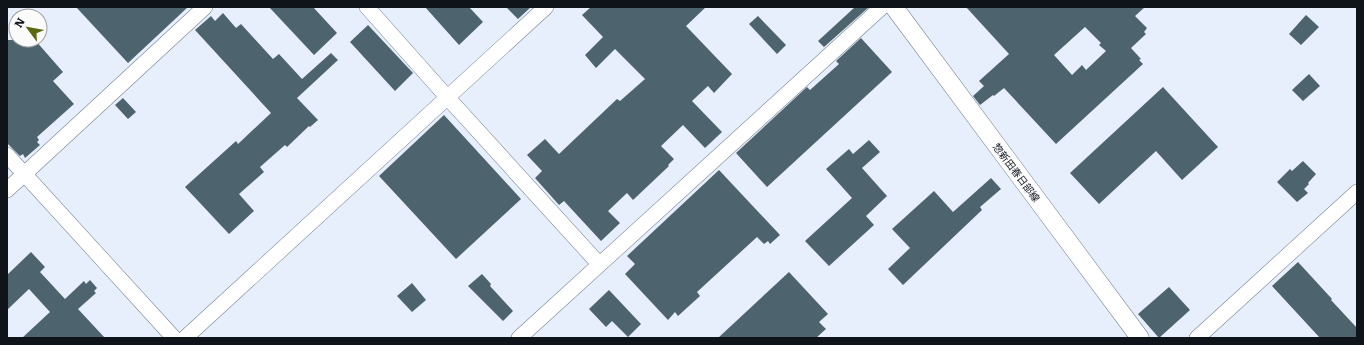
<svg xmlns="http://www.w3.org/2000/svg" width="1364" height="345" font-family="Literata,'Noto Sans JP',serif">
<style>
.building{fill:#4d646e;fill-rule:evenodd}
.lines{fill:none;stroke-linecap:round;stroke-linejoin:round}
.minor-casing{stroke:#738092;stroke-width:16}
.major-casing{stroke:#738092;stroke-width:19}
.minor{stroke:#fff;stroke-width:15}
.major{stroke:#fff;stroke-width:18}
.labels{text-anchor:middle;dominant-baseline:central;stroke-width:4;stroke-linejoin:round;paint-order:stroke}
.street-label{font-size:10px;fill:#0f141b;stroke:#fbfbfb}
</style>
<rect width="100%" height="100%" fill="#e6effb"/>
<path class="building" d="M 76,7 L 188,7 L 128,63 Z
M 269,7 L 313,7 L 337,33 L 314,55 Z
M 425,7 L 469,7 L 483,22 L 459,45 Z
M 506,7 L 531,7 L 518,19 Z
M 591,7 L 706,7 L 686,26 L 732,74 L 714,93 L 708,86 L 692,101 L 722,132 L 705,148 L 683,125 L 661,146 L 674,159 L 668,165 L 669,166 L 633,200 L 627,193 L 608,211 L 620,223 L 601,241 L 564,201 L 559,205 L 535,178 L 542,171 L 527,155 L 545,139 L 559,154 L 617,99 L 620,101 L 645,79 L 615,49 L 596,68 L 585,55 L 603,37 L 582,15 Z
M 855,7 L 869,7 L 824,47 L 818,41 Z
M 966,7 L 1145,7 L 1135,16 L 1147,28 L 1144,32 L 1146,34 L 1131,48 L 1141,59 L 1139,60 L 1143,64 L 1056,144 L 1004,88 L 994,96 L 993,95 L 980,105 L 973,96 L 984,86 L 979,81 L 1009,54 ZM 1085,27 L 1101,43 L 1099,45 L 1106,51 L 1086,70 L 1082,65 L 1072,75 L 1054,55 Z
M 223,13 L 236,28 L 241,24 L 273,59 L 279,54 L 302,79 L 331,53 L 338,60 L 297,98 L 318,120 L 310,127 L 309,126 L 287,147 L 285,145 L 260,167 L 264,172 L 239,194 L 254,211 L 229,234 L 185,187 L 236,141 L 238,144 L 271,113 L 195,30 L 211,16 L 215,21 Z
M 1306,15 L 1319,27 L 1301,45 L 1289,34 Z
M 758,16 L 786,45 L 777,54 L 749,24 Z
M 368,25 L 413,73 L 395,91 L 350,42 Z
M 861,38 L 892,72 L 767,187 L 736,153 L 807,87 L 810,90 L 839,64 L 836,61 Z
M 7,40 L 35,40 L 63,72 L 53,81 L 74,104 L 37,137 L 39,140 L 37,142 L 40,145 L 25,158 L 23,154 L 20,156 L 7,143 Z
M 1309,74 L 1320,86 L 1303,101 L 1292,90 Z
M 1163,87 L 1218,147 L 1182,180 L 1156,151 L 1099,204 L 1070,173 Z
M 123,98 L 136,112 L 128,119 L 115,105 Z
M 444,115 L 521,199 L 456,259 L 379,176 Z
M 869,140 L 880,152 L 862,168 L 887,196 L 866,216 L 874,225 L 829,266 L 805,241 L 852,198 L 826,169 L 849,149 L 853,154 Z
M 1303,161 L 1316,174 L 1308,183 L 1309,184 L 1304,189 L 1308,193 L 1297,202 L 1277,182 L 1290,169 L 1292,171 Z
M 719,170 L 780,235 L 770,244 L 768,241 L 764,244 L 757,237 L 697,292 L 700,296 L 678,316 L 675,312 L 668,320 L 625,274 L 635,264 L 627,256 Z
M 991,178 L 1001,189 L 980,207 L 982,210 L 903,285 L 888,269 L 910,248 L 892,229 L 934,191 L 953,212 Z
M 31,252 L 45,267 L 40,272 L 65,299 L 84,281 L 86,284 L 90,280 L 97,288 L 94,291 L 96,293 L 78,309 L 105,338 L 22,338 L 50,312 L 29,289 L 7,310 L 7,275 Z
M 1298,262 L 1332,299 L 1331,300 L 1357,328 L 1357,338 L 1320,338 L 1272,286 Z
M 789,272 L 828,314 L 819,322 L 826,329 L 816,338 L 718,338 Z
M 482,274 L 491,284 L 490,286 L 513,311 L 503,321 L 468,286 Z
M 412,283 L 426,300 L 412,312 L 397,296 Z
M 1169,287 L 1190,310 L 1159,338 L 1138,314 Z
M 609,290 L 641,324 L 628,337 L 612,321 L 606,327 L 589,309 Z"/>
<g class="lines">
<g class="minor-casing">
<path id="minor" d="M 367,7 L 447,97 L 599,264
M 7,155 L 174,338
M 7,190 L 205,7
M 185,338 L 546,7
M 519,338 L 882,7
M 1197,338 L 1357,192"/>
</g>
<g class="major-casing">
<path id="major" d="M 894,7 L 1140,338"/>
</g>
<use href="#minor" class="minor"/>
<use href="#major" class="major"/>
</g>
<g class="labels">
<g class="street-label">
<text transform="translate(1017 172) rotate(53)">惣新田春日部線</text>
</g>
</g>
<rect width="1364" height="345" fill="none" stroke="#0f141b" stroke-width="16"/>
<g transform="translate(28 28) rotate(302)"><circle r="19" fill="#fbfbfb" stroke="#9d9fa1"/>
<path d="M0-3L7 15L0 10L-7 15Z" fill="#5b680f"/>
<text y="-6" font-size="11" font-weight="bold" text-anchor="middle" fill="#0f141b">N</text>
</g>
</svg>
